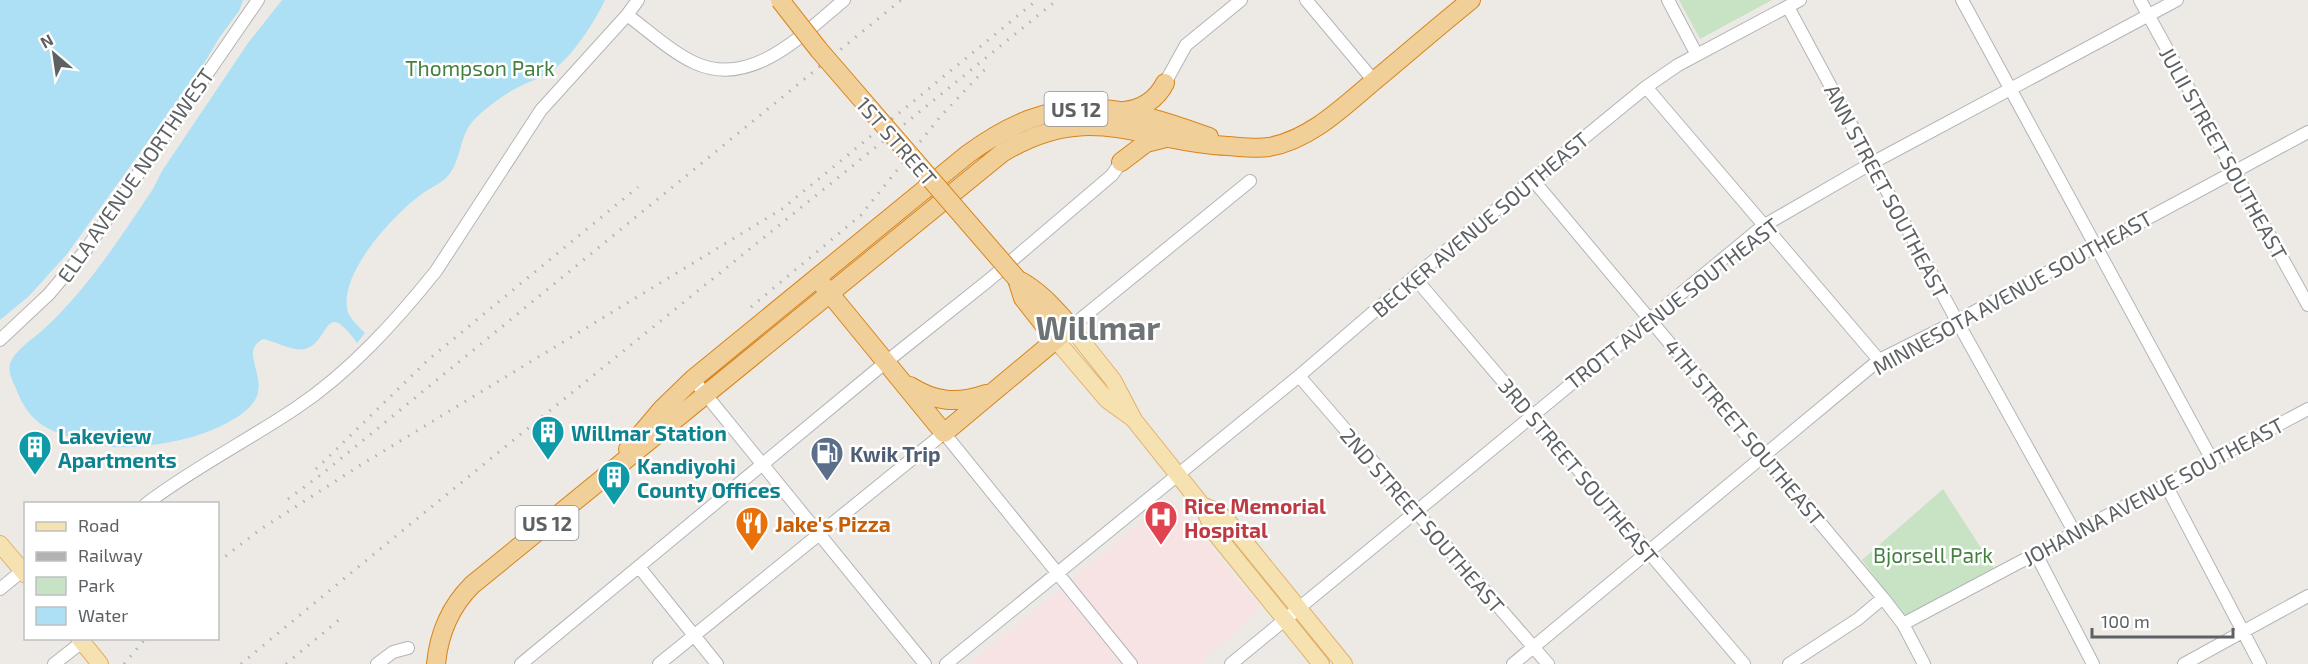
<svg xmlns="http://www.w3.org/2000/svg" width="2308" height="664" font-family="'Exo 2',sans-serif">
<style>
.medical{fill:#f8e3e4}
.green{fill:#c8e2c4}
.water{fill:#addff5}
.lines{fill:none;stroke-linecap:round;stroke-linejoin:round}
.minor-casing{stroke:#b2b5b8;stroke-width:14}
.major-casing{stroke:#e1b06a;stroke-width:18}
.highway-casing{stroke:#d8841a;stroke-width:20}
.minor{stroke:#fff;stroke-width:12}
.major{stroke:#f6e2b1;stroke-width:16}
.highway{stroke:#f1cf98;stroke-width:18}
.rail{stroke:#b1b2b2;stroke-width:3;stroke-dasharray:1.5 8;stroke-linecap:butt}
.highway-bridge-casing{stroke:#d8841a;stroke-width:20;stroke-linecap:butt}
.highway-bridge{stroke:#f1cf98;stroke-width:18}
.labels{text-anchor:middle;dominant-baseline:central;stroke-width:5;stroke-linejoin:round;paint-order:stroke}
.shield{fill:#fff;stroke:#8e9092;stroke-width:1.5}
.shield-label{font-size:20px;font-weight:bold;fill:#5d6164}
.park-label{font-size:21px;fill:#44803f;stroke:#fff}
.street-label{font-size:21px;fill:#5d6164;stroke:#fff}
.culture-label{font-size:21px;font-weight:bold;fill:#0d838f;stroke:#fff;text-anchor:start}
.service-label{font-size:21px;font-weight:bold;fill:#4e5e75;stroke:#fff;text-anchor:start}
.health-label{font-size:21px;font-weight:bold;fill:#be3a42;stroke:#fff;text-anchor:start}
.food-label{font-size:21px;font-weight:bold;fill:#c56008;stroke:#fff;text-anchor:start}
.town-label{font-size:33px;font-weight:bold;fill:#6e7375;stroke:#fff}
</style>
<rect width="100%" height="100%" fill="#edeae5"/>
<path class="medical" d="M 1171,497 L 1260,608 L 1200,664 L 970,664 Z"/>
<path class="green" d="M 1679,0 L 1772,0 L 1700,39 Z
M 1943,489 L 1994,568 L 1905,617 L 1862,560 Z"/>
<path class="water" d="M 0,0 L 243,0 L 239,11 L 219,38 L 203,65 L 67,254 L 29,296 L 0,320 Z
M 282,0 L 605,0 C 594,23 571,59 550,72 C 542,78 533,80 525,84 C 508,91 486,107 473,121 C 458,138 462,162 446,178 C 438,185 428,189 419,196 C 393,216 337,275 348,312 C 351,320 359,327 365,333 L 357,343 C 323,296 331,342 305,349 C 293,352 275,341 263,339 C 240,351 265,373 257,396 C 252,409 235,419 223,425 C 195,440 144,449 112,447 C 102,446 91,442 81,440 C 46,431 28,422 15,386 C 12,380 8,372 10,364 C 14,351 34,338 44,329 C 88,288 120,238 153,189 L 162,171 L 248,43 Z"/>
<g class="lines">
<g class="minor-casing">
<path id="minor" d="M 1306,0 L 1374,81
M 1668,0 L 1697,55
M 1962,0 L 2212,460
M 2140,0 L 2308,305
M 1788,7 L 1957,321 L 2075,533
M 627,15 C 649,31 671,52 695,63 C 752,89 804,33 844,0
M 1165,83 L 1186,45 L 1241,0
M 1646,87 L 1879,360
M 1533,180 L 1883,598 L 1903,624 L 1924,664
M 1414,277 L 1744,664
M 1071,327 L 1250,181
M 0,340 L 49,294 L 85,251 L 258,0
M 1299,376 L 1548,664
M 693,379 L 925,664
M 2166,485 L 2260,664
M 146,504 C 193,468 247,441 296,408 C 350,372 396,321 436,271 L 541,110 L 627,15 L 638,0
M 2036,554 L 2093,664
M 639,567 L 717,664
M 0,589 L 22,571
M 1903,624 L 2308,409
M 54,664 L 82,642
M 377,664 L 393,652 L 408,648
M 521,664 L 886,362 L 989,280 L 1112,175 L 1121,162
M 659,664 L 944,433 L 1131,664
M 946,664 L 1299,376 L 1414,277 L 1646,87 L 1678,65 L 1800,0
M 1231,664 L 1763,226 L 1872,163 L 2177,0
M 1513,664 L 1879,360 L 1957,321 L 2308,132
M 1789,664 L 1858,619 L 1883,598
M 2184,664 L 2308,596"/>
</g>
<g class="major-casing">
<path id="major" d="M 1071,327 L 1113,380 L 1134,420 L 1202,505 L 1215,533 L 1321,664
M 1056,340 L 1107,400 L 1132,418
M 1202,505 L 1216,511 L 1227,520 L 1344,664
M 0,544 L 26,575
M 79,638 L 100,664"/>
</g>
<g class="highway-casing">
<path id="highway" d="M 1124,111 C 1142,109 1157,99 1165,83
M 1121,162 L 1146,143 L 1166,138
M 1017,279 L 1023,298 L 1056,340
M 822,284 L 944,433 L 1071,327 C 1054,308 1040,291 1017,279
M 910,386 C 935,402 957,404 986,394
M 628,449 L 662,409 L 693,379 L 968,154 C 1056,90 1113,102 1209,137
M 436,664 C 439,633 450,607 472,585 L 1002,153 C 1090,99 1140,142 1228,146 C 1242,147 1256,149 1269,147 C 1313,139 1347,103 1380,76 C 1410,51 1440,25 1471,0"/>
</g>
<use href="#minor" class="minor"/>
<use href="#major" class="major"/>
<use href="#highway" class="highway"/>
<path class="rail" d="M 751,307 L 861,215 L 940,117 L 990,64
M 316,469 L 428,360 L 638,187
M 288,499 L 322,474 L 901,0
M 218,562 L 261,529 L 359,466 L 782,209 L 1037,0
M 124,664 L 146,638
M 241,664 C 510,440 785,222 1057,0
M 286,664 L 340,619"/>
<g class="highway-bridge-casing">
<path id="highway-bridge" d="M 780,0 L 819,50 L 1017,279"/>
</g>
<use href="#highway-bridge" class="highway-bridge"/>
</g>
<defs>
<g id="building-pin" transform="scale(1.725)"><path d="M0 17L-7.5 6A9.5 9.5 0 1 1 7.5 6Z" fill="#0f9aa8" stroke="#fff"/><path d="M-4-6H4V6H1V3H-1V6H-4ZM-2.5-4.3h1.7v1.8h-1.7ZM.8-4.3h1.7v1.8H.8ZM-2.5-1h1.7V.8h-1.7ZM.8-1h1.7V.8H.8Z" fill="#fff"/></g>
<g id="fuel-pin" transform="scale(1.725)"><path d="M0 17L-7.5 6A9.5 9.5 0 1 1 7.5 6Z" fill="#5c6f8a" stroke="#fff"/><path d="M-5.5-6h7V0h2V4h1.3V-2.5L3-4.5l.8-.8L6-3V5H2.5V1h-1V6h-7ZM-4.2-4.7v3.2H.2V-4.7Z" fill="#fff"/></g>
<g id="hospital-pin" transform="scale(1.725)"><path d="M0 17L-7.5 6A9.5 9.5 0 1 1 7.5 6Z" fill="#e0444e" stroke="#fff"/><path d="M-5-5h3v3.5h4V-5h3V5h-3V1.5h-4V5h-3Z" fill="#fff"/></g>
<g id="restaurant-pin" transform="scale(1.725)"><path d="M0 17L-7.5 6A9.5 9.5 0 1 1 7.5 6Z" fill="#e8710a" stroke="#fff"/><path d="M-5-6h1v4h1v-4h1v4h1v-4h1v5L-1.5 .5V6h-2V.5L-5-1ZM5-6V6H3V1.5H1.5Q1.5-4 5-6Z" fill="#fff"/></g>
</defs>
<g fill-rule="evenodd">
<use href="#building-pin" x="548" y="432"/>
<use href="#building-pin" x="35" y="447"/>
<use href="#fuel-pin" x="827" y="453"/>
<use href="#building-pin" x="614" y="477"/>
<use href="#hospital-pin" x="1161" y="517"/>
<use href="#restaurant-pin" x="752" y="523"/>
</g>
<g class="labels">
<g class="shield">
<rect x="1044.5" y="92" width="63" height="34" rx="4.5"/>
<rect x="515.5" y="506" width="63" height="34" rx="4.5"/>
</g>
<g class="shield-label">
<text x="1076" y="109">US 12</text>
<text x="547" y="523">US 12</text>
</g>
<g class="park-label">
<text x="480" y="67">Thompson Park</text>
<text x="1933" y="554">Bjorsell Park</text>
</g>
<g class="street-label">
<text transform="translate(897 141) rotate(49)">1ST STREET</text>
<text transform="translate(2224 153) rotate(61)">JULII STREET SOUTHEAST</text>
<text transform="translate(135 175) rotate(-55)">ELLA AVENUE NORTHWEST</text>
<text transform="translate(1887 191) rotate(62)">ANN STREET SOUTHEAST</text>
<text transform="translate(1480 224) rotate(-40)">BECKER AVENUE SOUTHEAST</text>
<text transform="translate(2012 292) rotate(-29)">MINNESOTA AVENUE SOUTHEAST</text>
<text transform="translate(1672 303) rotate(-38)">TROTT AVENUE SOUTHEAST</text>
<text transform="translate(1745 432) rotate(50)">4TH STREET SOUTHEAST</text>
<text transform="translate(1579 471) rotate(50)">3RD STREET SOUTHEAST</text>
<text transform="translate(2153 491) rotate(-28)">JOHANNA AVENUE SOUTHEAST</text>
<text transform="translate(1423 520) rotate(49)">2ND STREET SOUTHEAST</text>
</g>
<g class="culture-label">
<text x="571" y="432">Willmar Station</text>
<text x="58" y="435">Lakeview<tspan x="58" dy="24">Apartments</tspan></text>
<text x="637" y="465">Kandiyohi<tspan x="637" dy="24">County Offices</tspan></text>
</g>
<g class="service-label">
<text x="850" y="453">Kwik Trip</text>
</g>
<g class="health-label">
<text x="1184" y="505">Rice Memorial<tspan x="1184" dy="24">Hospital</tspan></text>
</g>
<g class="food-label">
<text x="775" y="523">Jake's Pizza</text>
</g>
<g class="town-label">
<text x="1098" y="327">Willmar</text>
</g>
</g>
<rect x="24" y="502" width="195" height="138" fill="#ffffff" stroke="#bec0c1" stroke-width="1.5"/>
<rect x="36" y="522" width="30" height="9" fill="#f6e2b1" stroke="#bec0c1" stroke-width="1.5"/>
<text x="78" y="532" font-size="18" fill="#5d6164">Road</text>
<rect x="36" y="552" width="30" height="9" fill="#b1b2b2" stroke="#bec0c1" stroke-width="1.5"/>
<text x="78" y="562" font-size="18" fill="#5d6164">Railway</text>
<rect x="36" y="577" width="30" height="18" fill="#c8e2c4" stroke="#bec0c1" stroke-width="1.5"/>
<text x="78" y="592" font-size="18" fill="#5d6164">Park</text>
<rect x="36" y="607" width="30" height="18" fill="#addff5" stroke="#bec0c1" stroke-width="1.5"/>
<text x="78" y="622" font-size="18" fill="#5d6164">Water</text>
<g transform="translate(54 54) rotate(331)" stroke="#ffffff" stroke-width="4.5" paint-order="stroke">
<path d="M0-4.5L10 22L0 15L-10 22Z" fill="#5d6164"/>
<text y="-9" font-size="16" font-weight="bold" text-anchor="middle" fill="#5d6164">N</text>
</g>
<path d="M2092 628v9h141v-9" fill="none" stroke="#5d6164" stroke-width="3"/>
<text x="2101" y="628" font-size="18" fill="#5d6164" stroke="#ffffff" stroke-width="4.5" paint-order="stroke">100 m</text>
</svg>
